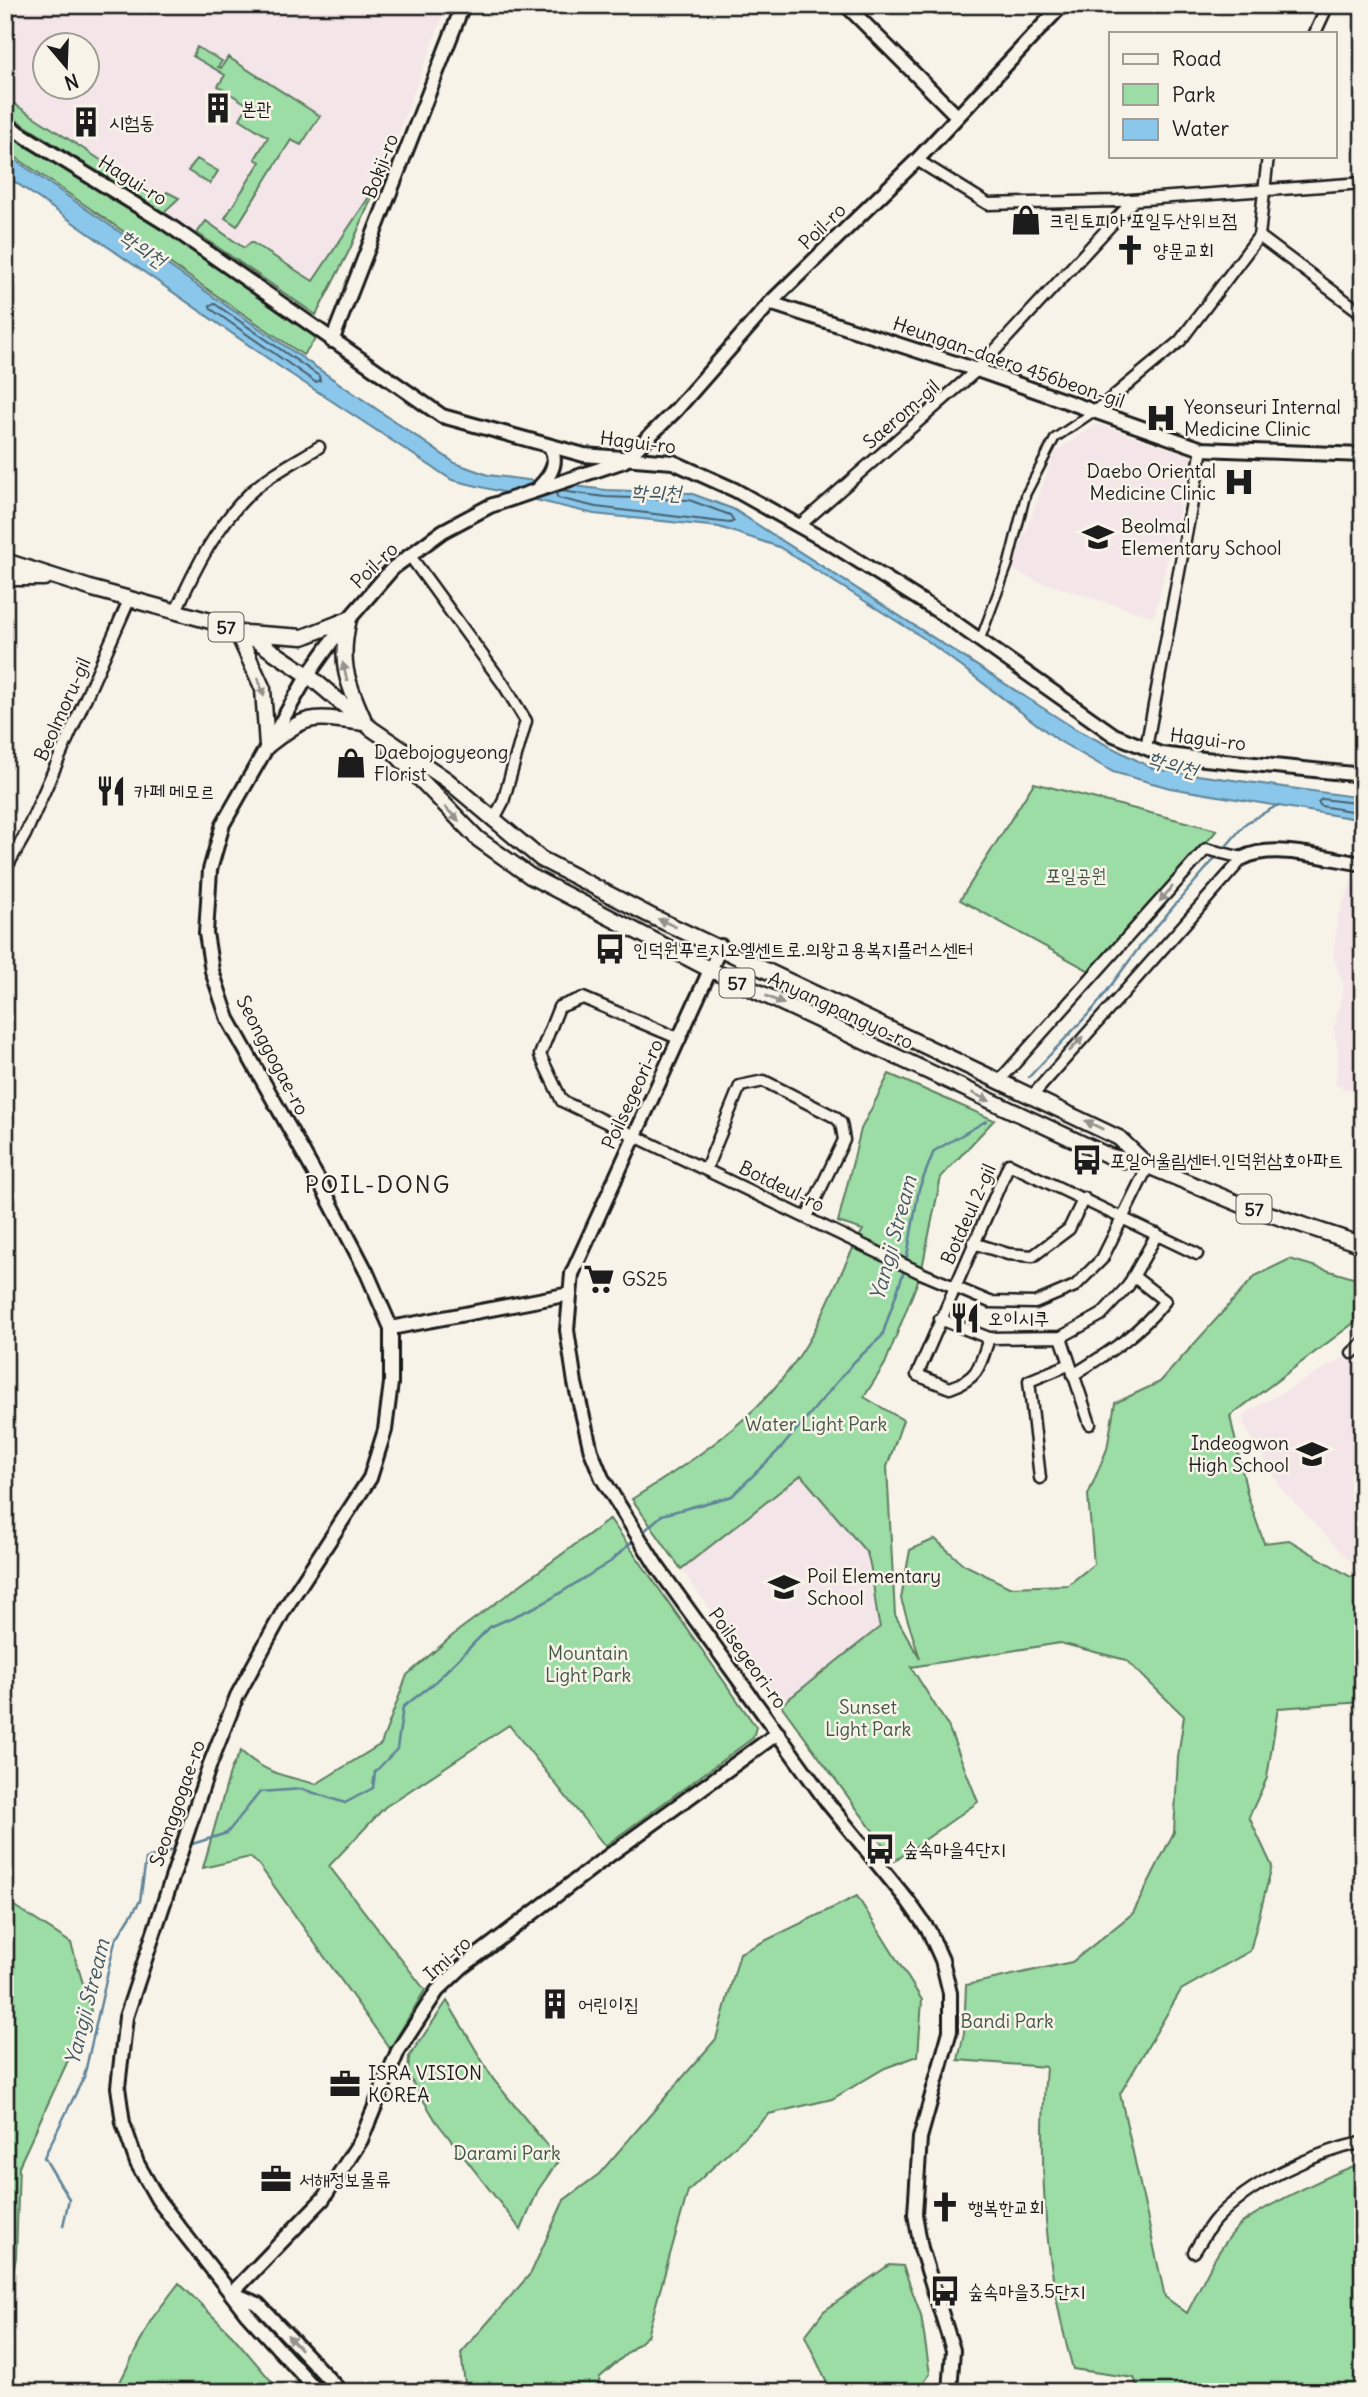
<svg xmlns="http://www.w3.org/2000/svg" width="1368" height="2397" font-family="Delius,'Poor Story',sans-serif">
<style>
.built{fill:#f4e5e9;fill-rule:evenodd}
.green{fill:#9cdca5;stroke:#5c7c60;stroke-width:2}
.water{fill:#8ac7ea;stroke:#5e8398;stroke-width:2}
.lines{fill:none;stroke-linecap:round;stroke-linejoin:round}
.shore{stroke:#48606e;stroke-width:2}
.stream{stroke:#5e8398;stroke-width:2.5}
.pedestrian-casing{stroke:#1c1c1c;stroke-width:12}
.minor-casing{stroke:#1c1c1c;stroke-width:15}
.tertiary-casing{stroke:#1c1c1c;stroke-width:18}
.primary-casing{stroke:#1c1c1c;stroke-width:19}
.pedestrian{stroke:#f7f3e8;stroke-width:7}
.minor{stroke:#f7f3e8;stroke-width:10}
.tertiary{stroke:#f7f3e8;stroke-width:12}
.primary{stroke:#f7f3e8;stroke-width:14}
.oneway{fill:#94928c}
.labels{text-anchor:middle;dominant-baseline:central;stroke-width:5;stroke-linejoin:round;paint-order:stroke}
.shield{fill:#f7f3e8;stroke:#5e5c59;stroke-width:2}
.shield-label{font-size:18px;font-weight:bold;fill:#1c1c1c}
.poi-label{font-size:19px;fill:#1c1c1c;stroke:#f7f3e8;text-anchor:start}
.street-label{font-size:19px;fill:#1c1c1c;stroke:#f7f3e8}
.park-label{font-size:19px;fill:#425645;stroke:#f7f3e8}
.water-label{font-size:21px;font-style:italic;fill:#425864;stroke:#f7f3e8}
.quarter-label{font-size:23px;letter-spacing:2px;fill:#1c1c1c;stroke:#f7f3e8}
</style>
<rect width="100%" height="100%" fill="#f7f3e8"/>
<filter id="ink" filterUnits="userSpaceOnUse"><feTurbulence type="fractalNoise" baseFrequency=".0143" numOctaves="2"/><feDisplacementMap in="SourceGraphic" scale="14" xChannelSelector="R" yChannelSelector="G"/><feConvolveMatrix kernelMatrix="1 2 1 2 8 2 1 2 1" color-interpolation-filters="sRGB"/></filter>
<g filter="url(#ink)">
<path class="built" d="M 17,5 L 447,5 L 379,184 L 352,249 L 317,317 L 183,225 L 5,114 L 5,26 ZM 46,46 L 88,46 L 88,88 L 46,88 Z
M 1097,424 L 1192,456 L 1154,617 L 1034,580 L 1012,569 L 1055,452 Z
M 1363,875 L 1363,1084 L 1346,1090 L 1335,1084 L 1339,1055 L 1334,1029 L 1344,985 L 1333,956 L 1338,918 L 1352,880 Z
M 1352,1353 L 1363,1366 L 1363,1551 L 1350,1561 L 1280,1487 L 1243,1422 L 1246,1413 Z
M 801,1475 L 867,1553 L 874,1605 L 881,1627 L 781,1705 L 681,1569 Z"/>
<path class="green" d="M 197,47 L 222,61 L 218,67 L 221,68 L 228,57 L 320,116 L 301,145 L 291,140 L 237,226 L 225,218 L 260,162 L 255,159 L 268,137 L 240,119 L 248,105 L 218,86 L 225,75 L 193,56 Z
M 5,98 L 161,199 L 167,192 L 179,198 L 163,213 L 5,113 Z
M 5,130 L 165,228 L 318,336 L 303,355 L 5,150 Z
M 197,159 L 218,171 L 210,184 L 188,171 Z
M 377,185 L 350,249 L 316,315 L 197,233 L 206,221 L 244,248 L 251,242 L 313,281 Z
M 1034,783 L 1217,830 L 1095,974 L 960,900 Z
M 889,1074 L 994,1120 L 941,1177 L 921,1273 L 885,1364 L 864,1397 L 903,1420 L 887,1467 L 895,1615 L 920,1659 L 901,1599 L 910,1550 L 935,1539 L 963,1564 L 1009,1587 L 1068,1585 L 1094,1564 L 1088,1495 L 1107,1449 L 1115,1403 L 1160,1382 L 1255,1276 L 1290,1259 L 1363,1281 L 1363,1316 L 1230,1416 L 1248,1497 L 1264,1543 L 1289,1540 L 1351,1577 L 1363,1569 L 1363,1702 L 1278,1708 L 1267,1778 L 1249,1817 L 1272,1866 L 1250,1951 L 1181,1990 L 1120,2094 L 1165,2297 L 1187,2313 C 1203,2283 1214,2252 1239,2226 C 1254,2211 1341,2169 1363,2163 L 1363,2392 L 1141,2392 L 1134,2378 L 1073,2369 C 1045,2271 1038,2168 1046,2067 L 958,2060 L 964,2033 L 966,1985 L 1072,1962 L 1133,1913 L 1174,1832 L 1178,1757 L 1184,1716 L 1126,1660 L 1060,1643 L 911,1667 L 948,1726 L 978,1802 L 895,1861 L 781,1705 L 880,1627 C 873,1602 875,1577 867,1553 L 801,1475 L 681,1569 L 632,1499 C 703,1455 774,1407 814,1331 C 831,1298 844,1263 863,1230 L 838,1222 L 861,1129 Z
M 610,1519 L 756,1727 L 753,1738 L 605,1846 L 509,1725 L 385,1807 L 329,1866 L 425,1990 L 390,2049 L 259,1865 L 250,1857 L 203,1868 L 231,1769 L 241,1751 C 263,1772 286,1777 316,1784 L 381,1744 L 407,1675 L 459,1630 Z
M 857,1896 L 922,2000 L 918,2056 L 885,2068 L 832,2099 L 769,2114 L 688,2191 L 647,2336 L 599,2378 L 601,2392 L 466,2392 L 461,2353 L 531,2273 L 564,2200 L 599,2174 L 716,2039 L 740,1953 Z
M 5,1900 L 71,1943 L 91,2011 L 19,2166 L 16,2257 L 5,2319 Z
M 447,2001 L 493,2079 L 559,2160 L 538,2190 L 521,2230 L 436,2121 L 408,2075 L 409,2057 Z
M 889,2265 L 903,2266 L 921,2315 L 930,2374 L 917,2392 L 831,2392 L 805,2336 L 824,2311 Z
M 179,2283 L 233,2336 L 278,2389 L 274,2392 L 115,2392 L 151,2320 Z"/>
<path class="water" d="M 5,153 L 455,463 L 488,475 L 606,490 L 690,493 L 733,509 L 1077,730 L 1154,769 L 1363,798 L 1363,820 L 1170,788 L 1113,772 L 1059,741 L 925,639 L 779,547 L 719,527 L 594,514 L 452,480 L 283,369 L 5,175 Z"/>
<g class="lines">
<path class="shore" d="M 215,304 L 319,376 L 320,381 L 315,382 L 211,309 L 210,305 Z
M 560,491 L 605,497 L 689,500 L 730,515 L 734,521 L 730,523 L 596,507 L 558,498 L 556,494 Z
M 1363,804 L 1322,799 L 1318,802 L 1321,806 L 1363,813"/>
<path class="stream" d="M 1222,851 L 1246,823 L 1278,805
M 1029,1077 L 1095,1007 L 1144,941 L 1217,856
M 906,1262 L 919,1189 L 934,1151 L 986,1121
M 641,1534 L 662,1515 L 732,1496 L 782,1447 L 854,1362 L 882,1336 L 905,1268
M 189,1845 L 227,1833 L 260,1792 L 302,1789 L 345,1803 L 373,1788 L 375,1772 L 397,1749 L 403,1707 L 433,1684 L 490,1627 L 544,1603 L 610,1562 L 636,1538
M 63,2226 L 69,2199 L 44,2157 L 84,2077 L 115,1941 L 140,1901 L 146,1859 L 176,1849"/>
<g class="pedestrian-casing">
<path id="pedestrian" d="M 980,640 L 1008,565 L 1026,494 L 1055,438 L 1095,411"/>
</g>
<g class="minor-casing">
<path id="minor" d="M 1315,33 L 1328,5
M 917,160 L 988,204 L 1117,201 L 1363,183
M 1259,236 L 1363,314
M 1096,411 L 1180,341 L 1259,236 L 1268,156
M 799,526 L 977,370 L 1134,200
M 410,556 L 504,685 L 526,721 L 503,802 L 493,821
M 176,611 C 195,568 217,525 251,492 C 270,474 297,461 319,447
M 1146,748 L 1202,449
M 5,870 L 25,835 L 130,598
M 680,1039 L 583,998 L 559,1007 L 540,1055 L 562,1101 L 921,1273 L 990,1302 L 1035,1303 L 1075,1286 L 1102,1259 L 1148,1166
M 1000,1080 L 1206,849 L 1243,858 L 1032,1096
M 706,1169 L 740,1086 L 764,1081 L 835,1117 L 841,1123 L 844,1140 L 807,1217
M 973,1243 L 1008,1254 L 1033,1256 L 1069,1229 L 1084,1198
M 940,1319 L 989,1338 L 1061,1337 L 1101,1315 L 1128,1286 L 1157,1234
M 1061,1337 L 1090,1424
M 989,1338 C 980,1366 979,1378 950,1388 L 917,1375 L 1009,1164 L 1197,1254
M 1352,1353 L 1363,1343
M 1073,1375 C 1108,1353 1139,1334 1165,1301 L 1133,1276
M 1040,1478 L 1029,1381 L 1068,1365
M 1194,2252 C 1201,2242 1207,2229 1215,2220 C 1251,2181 1312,2154 1363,2142"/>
</g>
<g class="tertiary-casing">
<path id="tertiary" d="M 846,5 L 956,115
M 5,124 L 167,224 L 442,416 L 584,455 L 673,462 L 735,490 L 833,545 L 947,617 L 1114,735 L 1161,754 L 1185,757 L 1363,775
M 770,303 L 977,370 L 1202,449 L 1363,455
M 332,341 L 463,5
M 540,486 C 551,475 559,462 550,447
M 1243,858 C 1273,842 1329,859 1363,864
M 721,946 L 572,1274 L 567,1330 L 575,1383 L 591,1451 L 602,1478 L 656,1565 L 827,1802 L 908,1901 L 929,1931 L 942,1960 L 950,1993 L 950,2031 L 920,2138 L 915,2214 L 921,2248 L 953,2350 L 950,2392
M 391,1328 L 570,1294
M 232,2293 L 323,2199 L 361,2140 L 398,2051 L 437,1991 L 462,1967 L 600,1862 L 778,1733
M 232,2293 L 258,2304 L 341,2392
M 318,2392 L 247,2314 L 158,2200 L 137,2163 L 123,2123 L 118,2087 L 126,2017 L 210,1764 L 237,1696 L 284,1610 L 370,1478 L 385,1430 L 391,1383 L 391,1328 L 367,1273 L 319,1181 L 228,1019 L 212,971 L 206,933 L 210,870 L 223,824 L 308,675 L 342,627 L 393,568 L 443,531 L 490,506 L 624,461 L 676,410 L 770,303 L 917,160 L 1062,5"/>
</g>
<g class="primary-casing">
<path id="primary" d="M 5,561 L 93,589 L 214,622 L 254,639 L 308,675 L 372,729 L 447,780 L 541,859 L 649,915 L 1119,1138 L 1148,1166
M 5,578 L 44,578
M 349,619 C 339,661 346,680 363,718
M 237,632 L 263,689 L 267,746
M 245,633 L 303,637 L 349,619
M 267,746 C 309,713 311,716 363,723
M 389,747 L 478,839 L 530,876 L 711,970 L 1109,1156 L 1148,1166 L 1242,1205 L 1363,1245"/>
</g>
<use href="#pedestrian" class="pedestrian"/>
<use href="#minor" class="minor"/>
<use href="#tertiary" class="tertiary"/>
<use href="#primary" class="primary"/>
</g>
<defs><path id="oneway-solid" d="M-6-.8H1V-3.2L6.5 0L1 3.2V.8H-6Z" transform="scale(1.75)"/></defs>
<g class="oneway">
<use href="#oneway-solid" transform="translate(345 672) rotate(-104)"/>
<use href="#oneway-solid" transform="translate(261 687) rotate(73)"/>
<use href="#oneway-solid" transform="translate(452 814) rotate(44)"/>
<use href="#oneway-solid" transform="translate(1166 894) rotate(131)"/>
<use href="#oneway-solid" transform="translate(667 923) rotate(-156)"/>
<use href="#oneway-solid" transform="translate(775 1000) rotate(25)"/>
<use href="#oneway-solid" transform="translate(1076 1044) rotate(-48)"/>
<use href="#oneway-solid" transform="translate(981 1097) rotate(25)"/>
<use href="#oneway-solid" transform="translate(1094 1125) rotate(-154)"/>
<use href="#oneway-solid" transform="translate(294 2342) rotate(-133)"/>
</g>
</g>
<defs>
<g id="building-bare" transform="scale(2.415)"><path d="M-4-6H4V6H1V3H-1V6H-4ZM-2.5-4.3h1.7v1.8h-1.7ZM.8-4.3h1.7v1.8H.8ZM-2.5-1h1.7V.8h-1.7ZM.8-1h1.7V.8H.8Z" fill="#1c1c1c" stroke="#f7f3e8" stroke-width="2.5" paint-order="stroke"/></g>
<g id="shop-bare" transform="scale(2.415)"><path d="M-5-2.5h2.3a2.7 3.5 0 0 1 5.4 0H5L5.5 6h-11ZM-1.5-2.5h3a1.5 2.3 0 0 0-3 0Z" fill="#1c1c1c" stroke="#f7f3e8" stroke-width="2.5" paint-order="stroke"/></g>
<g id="church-bare" transform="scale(2.415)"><path d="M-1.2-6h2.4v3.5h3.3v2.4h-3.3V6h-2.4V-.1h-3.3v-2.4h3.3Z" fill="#1c1c1c" stroke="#f7f3e8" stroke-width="2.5" paint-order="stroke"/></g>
<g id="hospital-bare" transform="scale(2.415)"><path d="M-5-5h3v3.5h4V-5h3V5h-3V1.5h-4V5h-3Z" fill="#1c1c1c" stroke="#f7f3e8" stroke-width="2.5" paint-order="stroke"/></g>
<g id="school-bare" transform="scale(2.415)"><path d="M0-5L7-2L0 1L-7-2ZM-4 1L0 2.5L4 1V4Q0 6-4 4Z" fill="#1c1c1c" stroke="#f7f3e8" stroke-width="2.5" paint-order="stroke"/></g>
<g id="restaurant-bare" transform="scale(2.415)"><path d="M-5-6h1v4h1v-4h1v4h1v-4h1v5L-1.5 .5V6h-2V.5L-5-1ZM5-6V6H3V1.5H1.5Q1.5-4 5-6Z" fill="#1c1c1c" stroke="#f7f3e8" stroke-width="2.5" paint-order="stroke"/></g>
<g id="bus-bare" transform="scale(2.415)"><path d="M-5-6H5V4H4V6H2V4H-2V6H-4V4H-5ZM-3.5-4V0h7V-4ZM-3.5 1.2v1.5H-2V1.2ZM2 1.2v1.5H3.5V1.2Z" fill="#1c1c1c" stroke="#f7f3e8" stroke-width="2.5" paint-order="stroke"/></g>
<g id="supermarket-bare" transform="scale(2.415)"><path d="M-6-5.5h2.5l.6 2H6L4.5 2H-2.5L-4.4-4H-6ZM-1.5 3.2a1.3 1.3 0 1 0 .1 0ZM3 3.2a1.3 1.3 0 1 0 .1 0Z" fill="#1c1c1c" stroke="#f7f3e8" stroke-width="2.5" paint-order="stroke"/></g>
<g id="office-bare" transform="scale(2.415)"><path d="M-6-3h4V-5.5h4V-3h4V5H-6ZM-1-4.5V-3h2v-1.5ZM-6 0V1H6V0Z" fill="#1c1c1c" stroke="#f7f3e8" stroke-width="2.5" paint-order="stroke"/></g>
</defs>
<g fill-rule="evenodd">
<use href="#building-bare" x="218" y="108"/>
<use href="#building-bare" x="86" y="122"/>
<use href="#shop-bare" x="1026" y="220"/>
<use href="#church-bare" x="1130" y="250"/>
<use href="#hospital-bare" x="1161" y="418"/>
<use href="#hospital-bare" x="1239" y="482"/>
<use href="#school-bare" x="1098" y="537"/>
<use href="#shop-bare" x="351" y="763"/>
<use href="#restaurant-bare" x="111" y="791"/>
<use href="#bus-bare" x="610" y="949"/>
<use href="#bus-bare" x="1087" y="1160"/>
<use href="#supermarket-bare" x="599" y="1279"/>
<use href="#restaurant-bare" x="965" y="1318"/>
<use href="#school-bare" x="1312" y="1454"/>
<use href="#school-bare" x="784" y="1587"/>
<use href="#bus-bare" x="880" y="1849"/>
<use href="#building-bare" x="555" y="2004"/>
<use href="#office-bare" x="345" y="2084"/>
<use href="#office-bare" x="276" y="2179"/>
<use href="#church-bare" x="945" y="2207"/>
<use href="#bus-bare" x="945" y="2291"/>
</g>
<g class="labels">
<g class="shield">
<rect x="208.5" y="612.5" width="35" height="29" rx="5"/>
<rect x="719.5" y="968.5" width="35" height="29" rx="5"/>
<rect x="1236.5" y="1194.5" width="35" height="29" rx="5"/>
</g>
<g class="shield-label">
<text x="226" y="627">57</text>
<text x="737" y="983">57</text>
<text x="1254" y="1209">57</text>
</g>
<g class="poi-label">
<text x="241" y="108">본관</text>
<text x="109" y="122">시험동</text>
<text x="1049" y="220">크린토피아 포일두산위브점</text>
<text x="1153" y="250">양문교회</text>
<text x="1184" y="407">Yeonseuri Internal<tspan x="1184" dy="22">Medicine Clinic</tspan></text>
<text x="1216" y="471" text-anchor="end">Daebo Oriental<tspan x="1216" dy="22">Medicine Clinic</tspan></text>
<text x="1121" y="526">Beolmal<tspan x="1121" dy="22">Elementary School</tspan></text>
<text x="374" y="752">Daebojogyeong<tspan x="374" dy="22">Florist</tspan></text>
<text x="134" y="791">카페 메모르</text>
<text x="633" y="949">인덕원푸르지오엘센트로.의왕고용복지플러스센터</text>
<text x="1110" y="1160">포일어울림센터.인덕원삼호아파트</text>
<text x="622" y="1279">GS25</text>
<text x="988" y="1318">오이시쿠</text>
<text x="1289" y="1443" text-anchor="end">Indeogwon<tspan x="1289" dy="22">High School</tspan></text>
<text x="807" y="1576">Poil Elementary<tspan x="807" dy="22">School</tspan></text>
<text x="903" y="1849">숲속마을4단지</text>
<text x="578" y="2004">어린이집</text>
<text x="368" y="2073">ISRA VISION<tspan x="368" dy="22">KOREA</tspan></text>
<text x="299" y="2179">서해정보물류</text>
<text x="968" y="2207">행복한교회</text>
<text x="968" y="2291">숲속마을3.5단지</text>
</g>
<g class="street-label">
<text transform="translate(380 166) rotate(-69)">Bokji-ro</text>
<text transform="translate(133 180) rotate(32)">Hagui-ro</text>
<text transform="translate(822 226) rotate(-44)">Poil-ro</text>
<text transform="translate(1009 362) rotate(19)">Heungan-daero 456beon-gil</text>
<text transform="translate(901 414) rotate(-41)">Saerom-gil</text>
<text transform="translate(638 442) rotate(7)">Hagui-ro</text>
<text transform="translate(374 565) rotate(-44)">Poil-ro</text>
<text transform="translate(62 709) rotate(-66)">Beolmoru-gil</text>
<text transform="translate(1208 739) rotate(7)">Hagui-ro</text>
<text transform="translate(841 1010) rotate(25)">Anyangpangyo-ro</text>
<text transform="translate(273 1055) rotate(62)">Seonggogae-ro</text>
<text transform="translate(632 1094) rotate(-65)">Poilsegeori-ro</text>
<text transform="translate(782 1186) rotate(26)">Botdeul-ro</text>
<text transform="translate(968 1214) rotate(-66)">Botdeul 2-gil</text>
<text transform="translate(748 1658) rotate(54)">Poilsegeori-ro</text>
<text transform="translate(177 1803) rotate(-71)">Seonggogae-ro</text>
<text transform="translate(447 1958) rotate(-42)">Imi-ro</text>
</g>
<g class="park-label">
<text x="1076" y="875">포일공원</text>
<text x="816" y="1424">Water Light Park</text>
<text x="588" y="1653">Mountain<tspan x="588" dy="22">Light Park</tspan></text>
<text x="868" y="1707">Sunset<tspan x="868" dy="22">Light Park</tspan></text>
<text x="1007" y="2021">Bandi Park</text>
<text x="507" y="2153">Darami Park</text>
</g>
<g class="water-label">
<text transform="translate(143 248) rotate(34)">학의천</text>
<text transform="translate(656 492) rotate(1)">학의천</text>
<text transform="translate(1173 764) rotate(16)">학의천</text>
<text transform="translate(893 1238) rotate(-75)">Yangji Stream</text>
<text transform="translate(87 2002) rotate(-76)">Yangji Stream</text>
</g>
<g class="quarter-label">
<text x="378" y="1184">POIL-DONG</text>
</g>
</g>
<rect width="1368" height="2397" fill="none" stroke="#f7f3e8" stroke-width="28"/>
<rect x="14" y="14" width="1340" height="2369" fill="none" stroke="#1c1c1c" stroke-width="2.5" filter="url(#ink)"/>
<rect x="1109" y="32" width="228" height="126" fill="#f7f3e8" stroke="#9f9d96" stroke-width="2"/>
<rect x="1123" y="54" width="35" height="10" fill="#f7f3e8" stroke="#9f9d96" stroke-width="2"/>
<text x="1172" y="66" font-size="21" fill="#1c1c1c">Road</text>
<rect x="1123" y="84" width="35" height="21" fill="#9cdca5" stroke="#9f9d96" stroke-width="2"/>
<text x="1172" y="102" font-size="21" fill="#1c1c1c">Park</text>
<rect x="1123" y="119" width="35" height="21" fill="#8ac7ea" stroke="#9f9d96" stroke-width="2"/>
<text x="1172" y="136" font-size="21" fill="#1c1c1c">Water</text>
<g transform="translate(66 66) rotate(161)"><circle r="33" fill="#f7f3e8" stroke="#9f9d96" stroke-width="2"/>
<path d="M0-5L12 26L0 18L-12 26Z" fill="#1c1c1c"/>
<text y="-10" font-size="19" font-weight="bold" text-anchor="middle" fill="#1c1c1c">N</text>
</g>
</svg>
